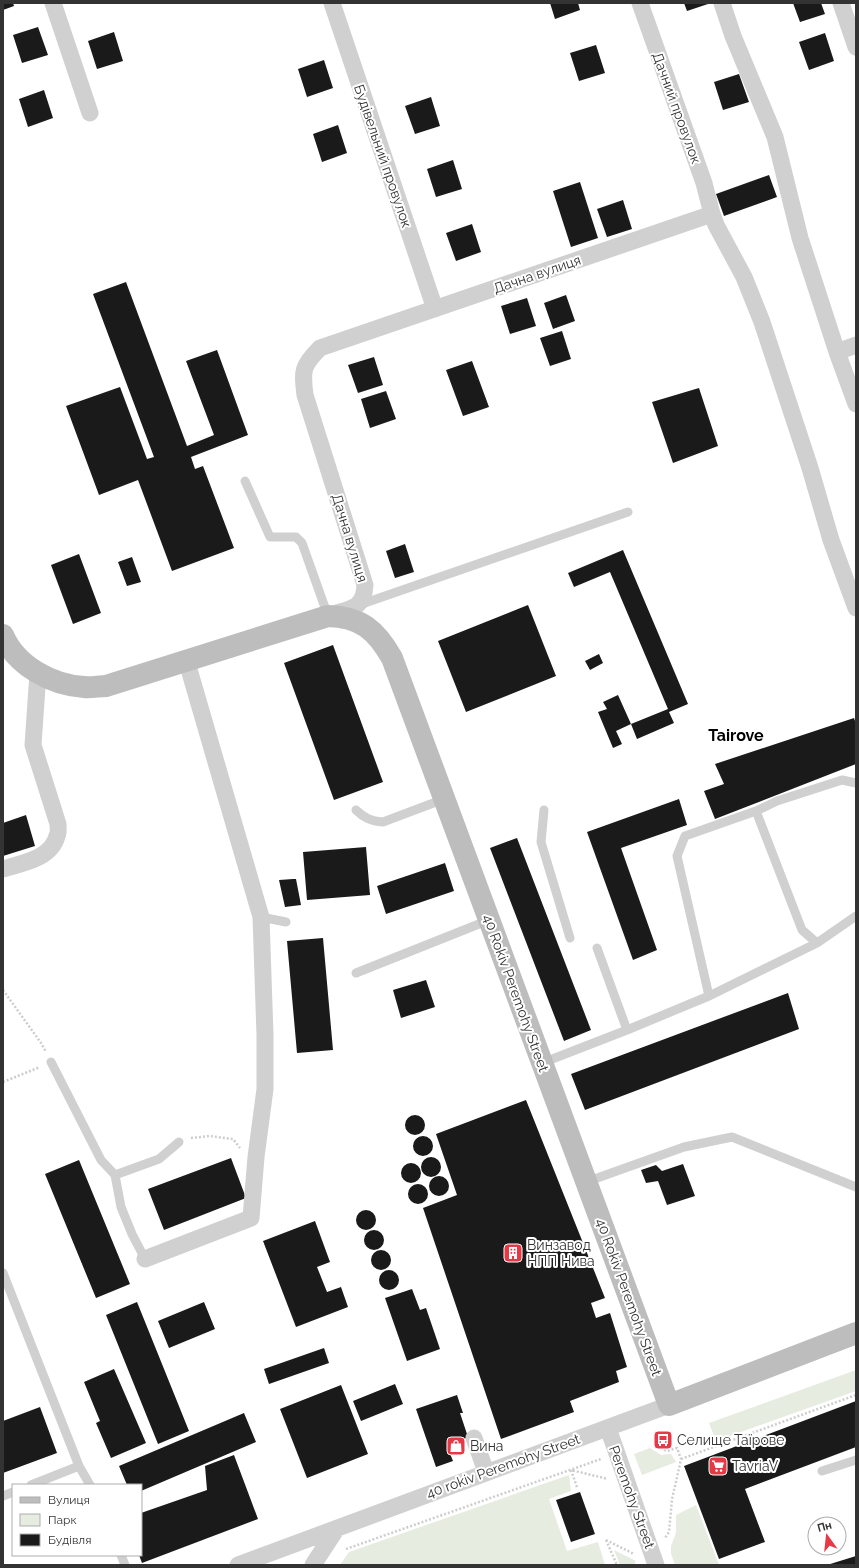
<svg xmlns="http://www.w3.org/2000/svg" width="859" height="1568" font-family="Raleway,sans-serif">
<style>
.green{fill:#e6ecdf}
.building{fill:#1a1a1a}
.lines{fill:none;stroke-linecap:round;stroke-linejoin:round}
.path{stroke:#cdcdcd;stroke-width:2.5;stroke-dasharray:2 2;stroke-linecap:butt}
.lane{stroke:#d0d0d0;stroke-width:9}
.street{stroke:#d0d0d0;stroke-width:17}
.secondary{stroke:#bdbdbd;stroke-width:22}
.labels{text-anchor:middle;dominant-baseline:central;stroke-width:4;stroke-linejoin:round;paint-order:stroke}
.street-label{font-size:14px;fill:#333;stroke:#fff}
.poi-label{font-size:14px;fill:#333;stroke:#fff;text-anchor:start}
.quarter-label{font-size:16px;font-weight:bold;fill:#000;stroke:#fff}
</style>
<rect width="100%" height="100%" fill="#fff"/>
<path class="green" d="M 856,1370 L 856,1391 L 716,1441 L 709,1423 Z
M 650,1448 L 661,1455 L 671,1454 L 676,1462 L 642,1475 L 634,1454 Z
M 569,1475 L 571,1491 L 549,1499 L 567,1551 L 598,1542 L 605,1565 L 340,1565 L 349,1552 Z
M 696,1505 L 719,1565 L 675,1565 L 671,1554 L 671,1546 L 676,1533 L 676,1515 Z
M 614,1550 L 636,1561 L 634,1565 L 620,1565 Z"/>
<path class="building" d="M 3,3 L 13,3 L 14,6 L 3,10 Z
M 550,3 L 578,3 L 580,10 L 555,19 Z
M 684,3 L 711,3 L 687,11 Z
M 793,3 L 821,3 L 825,14 L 800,22 Z
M 38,27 L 48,55 L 22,63 L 13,35 Z
M 114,32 L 123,61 L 97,69 L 88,41 Z
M 825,33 L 834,61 L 809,70 L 799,42 Z
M 596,45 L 605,73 L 579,81 L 570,53 Z
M 324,60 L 333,88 L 307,97 L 298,69 Z
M 739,74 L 749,102 L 723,110 L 714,82 Z
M 44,90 L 53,118 L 28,127 L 19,99 Z
M 431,97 L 440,126 L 415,134 L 405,106 Z
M 338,125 L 347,153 L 322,162 L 313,134 Z
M 453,160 L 462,189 L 436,197 L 427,169 Z
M 769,175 L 777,197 L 724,216 L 716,194 Z
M 580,182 L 598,238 L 571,247 L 553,191 Z
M 623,200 L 632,229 L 607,237 L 597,209 Z
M 472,224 L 481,252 L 456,261 L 446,233 Z
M 126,282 L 187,446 L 214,435 L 186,361 L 217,350 L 248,435 L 191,457 L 195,469 L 203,466 L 234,548 L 172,571 L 138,480 L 99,495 L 66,406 L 120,387 L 147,459 L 154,457 L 93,294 Z
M 566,295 L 575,321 L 553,329 L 544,303 Z
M 527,298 L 536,326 L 510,334 L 501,306 Z
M 562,331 L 571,359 L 550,366 L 540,338 Z
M 374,357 L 383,385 L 358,393 L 348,365 Z
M 472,361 L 489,407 L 463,416 L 446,370 Z
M 699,388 L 718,446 L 673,463 L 652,402 Z
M 386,391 L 396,419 L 370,428 L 361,399 Z
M 405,544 L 414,572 L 395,578 L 386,551 Z
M 623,550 L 688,704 L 669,712 L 674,723 L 637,739 L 631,724 L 616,731 L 622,744 L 613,748 L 598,712 L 607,709 L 603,702 L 618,695 L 631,724 L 668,709 L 610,572 L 574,587 L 568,573 Z
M 79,554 L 101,613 L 73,624 L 51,565 Z
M 132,557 L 141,582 L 127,586 L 118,562 Z
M 528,605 L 556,676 L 466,712 L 438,641 Z
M 333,645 L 383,782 L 334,800 L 284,663 Z
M 599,654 L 603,663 L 590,670 L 585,661 Z
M 854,718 L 856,724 L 856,764 L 715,819 L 704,791 L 724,784 L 715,764 Z
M 679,799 L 687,825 L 621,848 L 657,950 L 633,960 L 587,832 Z
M 26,815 L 35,846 L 3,856 L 3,823 Z
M 517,838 L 591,1030 L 564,1041 L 490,848 Z
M 366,847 L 370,895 L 307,900 L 303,852 Z
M 445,863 L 454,891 L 386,914 L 377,886 Z
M 293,879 L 296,879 L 301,905 L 285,907 L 279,880 Z
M 323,938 L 333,1050 L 297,1053 L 287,941 Z
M 426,980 L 435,1007 L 401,1018 L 393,990 Z
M 788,993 L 799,1029 L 585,1110 L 571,1074 Z
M 526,1100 L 605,1298 L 591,1303 L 596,1318 L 610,1313 L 627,1367 L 616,1371 L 619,1382 L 570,1401 L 574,1412 L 501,1439 L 423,1208 L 457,1195 L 436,1134 Z
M405 1125a10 10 0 1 1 20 0a10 10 0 1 1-20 0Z
M413 1146a10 10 0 1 1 20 0a10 10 0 1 1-20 0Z
M421 1167a10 10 0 1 1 20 0a10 10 0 1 1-20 0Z
M 231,1158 L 246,1198 L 164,1230 L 148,1189 Z
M 79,1160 L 130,1284 L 96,1298 L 45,1174 Z
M401 1173a10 10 0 1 1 20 0a10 10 0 1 1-20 0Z
M 683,1164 L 695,1196 L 667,1205 L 658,1181 L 646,1183 L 641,1170 L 656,1165 L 662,1171 Z
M429 1186a10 10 0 1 1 20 0a10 10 0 1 1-20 0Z
M408 1194a10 10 0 1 1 20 0a10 10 0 1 1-20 0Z
M356 1220a10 10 0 1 1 20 0a10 10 0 1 1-20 0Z
M 315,1221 L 330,1262 L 317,1267 L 327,1292 L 341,1287 L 348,1307 L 296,1327 L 263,1241 Z
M364 1240a10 10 0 1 1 20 0a10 10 0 1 1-20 0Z
M371 1260a10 10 0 1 1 20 0a10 10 0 1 1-20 0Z
M379 1280a10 10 0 1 1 20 0a10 10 0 1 1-20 0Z
M 412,1289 L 420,1310 L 426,1308 L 440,1349 L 407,1361 L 385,1298 Z
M 137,1302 L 189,1431 L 158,1444 L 106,1315 Z
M 204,1302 L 215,1329 L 169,1348 L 158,1321 Z
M 324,1348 L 329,1363 L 269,1384 L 264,1369 Z
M 114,1369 L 146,1443 L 111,1458 L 96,1423 L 100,1421 L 84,1382 Z
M 395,1384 L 403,1404 L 361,1421 L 353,1401 Z
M 341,1385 L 368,1454 L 307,1478 L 280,1409 Z
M 457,1395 L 463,1413 L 460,1413 L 468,1437 L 462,1440 L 464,1446 L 449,1451 L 453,1461 L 436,1467 L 416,1409 Z
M 856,1401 L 856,1447 L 745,1489 L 765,1542 L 719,1559 L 684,1466 Z
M 40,1407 L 57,1453 L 3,1473 L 3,1421 Z
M 244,1413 L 256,1442 L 141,1491 L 141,1485 L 127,1485 L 119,1466 Z
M 234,1455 L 258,1519 L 142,1563 L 139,1555 L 141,1555 L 141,1513 L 207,1490 L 205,1466 Z
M 580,1492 L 595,1534 L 571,1542 L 556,1500 Z
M 856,1556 L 856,1565 L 827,1565 Z"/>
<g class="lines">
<path class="path" d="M 3,990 L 41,1043 L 46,1052
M 3,1082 L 40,1067
M 191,1138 L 210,1136 L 233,1139 L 240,1148
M 656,1442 L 658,1447 L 667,1451 L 677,1448 L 681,1459 L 680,1464 L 672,1499 L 669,1532 L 665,1538
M 681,1459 L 856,1395
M 577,1487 L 571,1470 L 608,1479
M 606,1540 L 634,1554
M 606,1540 L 617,1565
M 346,1549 L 601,1459"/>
<path class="lane" d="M 245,481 L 270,537 L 296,537 L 302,543 L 328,616
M 359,605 L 628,512
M 356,810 C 364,818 371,821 383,822 L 444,799
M 544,810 L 541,842 L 570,938
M 756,811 L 802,930 L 817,943
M 261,917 L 286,922
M 356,973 L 489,920
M 709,996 L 817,943 L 856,916
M 627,1030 L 709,996 L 677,856 L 685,836 L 756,811 L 777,801 L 842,780 L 856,783
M 51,1062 L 101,1160 L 115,1175
M 542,1063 L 627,1030 L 597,948
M 586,1182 L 684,1147 L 732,1137 L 856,1187
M 145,1259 L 132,1234 L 121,1207 L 115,1175 L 159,1159 L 179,1142
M 3,1273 L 79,1466 L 90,1485
M 822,1471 L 856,1460
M 31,1485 L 79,1466
M 3,1496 L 13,1492
M 121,1555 L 125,1565"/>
<path class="street" d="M 53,3 L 90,113
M 332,3 L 435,309
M 640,3 L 704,183 L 712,214 L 716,225 L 744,277 L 762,322 L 810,468 L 831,540 L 856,608
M 722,3 L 733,36 L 775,137 L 800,238 L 837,352 L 856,404
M 841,3 L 856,47
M 837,352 L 856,345
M 329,615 C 349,609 364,610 365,585 L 305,395 C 302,370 302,366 320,348 L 712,214
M 3,869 C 22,863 51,859 57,836 C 59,833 58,827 58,824 L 33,745 L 38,673
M 145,1259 L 251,1218 L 256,1157 L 265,1089 L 265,1035 L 261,917 L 186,659
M 608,1428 L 656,1565
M 474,1438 L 486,1472
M 238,1565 L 669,1405
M 313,1565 L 337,1528"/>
<path class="secondary" d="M 3,635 C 16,666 52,685 84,687 C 91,688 99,686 106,686 L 328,616 C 361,617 376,630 392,658 L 669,1405 L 856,1333"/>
</g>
<defs>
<g id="building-square" transform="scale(1)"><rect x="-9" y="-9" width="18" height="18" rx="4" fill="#e63946" stroke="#fff"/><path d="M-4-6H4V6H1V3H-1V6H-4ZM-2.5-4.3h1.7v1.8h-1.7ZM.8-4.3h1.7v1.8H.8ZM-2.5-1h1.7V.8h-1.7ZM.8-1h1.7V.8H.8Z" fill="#fff"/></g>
<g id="bus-square" transform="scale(1)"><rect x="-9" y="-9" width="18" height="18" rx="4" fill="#e63946" stroke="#fff"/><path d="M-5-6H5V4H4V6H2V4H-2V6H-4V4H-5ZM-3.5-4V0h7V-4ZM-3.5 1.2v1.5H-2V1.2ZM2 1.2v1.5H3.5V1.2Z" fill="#fff"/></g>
<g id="shop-square" transform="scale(1)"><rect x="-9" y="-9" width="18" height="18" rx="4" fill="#e63946" stroke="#fff"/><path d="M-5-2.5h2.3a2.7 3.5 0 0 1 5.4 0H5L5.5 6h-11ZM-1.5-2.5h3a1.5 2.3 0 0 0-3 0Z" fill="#fff"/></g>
<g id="supermarket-square" transform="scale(1)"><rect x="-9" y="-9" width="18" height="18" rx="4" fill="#e63946" stroke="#fff"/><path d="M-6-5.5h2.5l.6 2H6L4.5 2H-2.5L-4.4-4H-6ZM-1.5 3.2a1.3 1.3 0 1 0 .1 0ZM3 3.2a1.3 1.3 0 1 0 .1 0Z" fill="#fff"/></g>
</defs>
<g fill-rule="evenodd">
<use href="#building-square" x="513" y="1253"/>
<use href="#bus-square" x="663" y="1440"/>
<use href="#shop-square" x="456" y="1446"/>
<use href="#supermarket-square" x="718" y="1466"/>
</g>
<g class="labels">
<g class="street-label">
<text transform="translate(677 108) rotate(70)">Дачний провулок</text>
<text transform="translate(383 156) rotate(71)">Будівельний провулок</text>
<text transform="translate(537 274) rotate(-19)">Дачна вулиця</text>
<text transform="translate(350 538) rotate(73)">Дачна вулиця</text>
<text transform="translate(516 993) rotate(70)">40 Rokiv Peremohy Street</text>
<text transform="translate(629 1297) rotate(70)">40 Rokiv Peremohy Street</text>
<text transform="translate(503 1466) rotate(-20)">40 rokiv Peremohy Street</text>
<text transform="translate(632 1497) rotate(70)">Peremohy Street</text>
</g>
<g class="poi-label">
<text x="527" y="1245">Винзавод<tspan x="527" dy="16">НПП Нива</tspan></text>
<text x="677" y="1440">Селище Таїрове</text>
<text x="470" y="1446">Вина</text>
<text x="732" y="1466">TavriaV</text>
</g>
<g class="quarter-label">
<text x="736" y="735">Tairove</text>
</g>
</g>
<rect width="859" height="1568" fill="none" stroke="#333333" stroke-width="8"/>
<rect x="12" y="1484" width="130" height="72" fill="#ffffff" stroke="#adadad"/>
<rect x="20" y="1497" width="20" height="6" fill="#bdbdbd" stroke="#adadad"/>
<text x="48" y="1504" font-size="12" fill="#333333">Вулиця</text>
<rect x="20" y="1514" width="20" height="12" fill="#e6ecdf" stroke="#adadad"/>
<text x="48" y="1524" font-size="12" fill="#333333">Парк</text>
<rect x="20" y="1534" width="20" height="12" fill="#1a1a1a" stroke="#adadad"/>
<text x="48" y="1544" font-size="12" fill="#333333">Будівля</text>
<g transform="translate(827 1536) rotate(345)"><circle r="19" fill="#ffffff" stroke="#adadad"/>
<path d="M0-3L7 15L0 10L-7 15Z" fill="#e63946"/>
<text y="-6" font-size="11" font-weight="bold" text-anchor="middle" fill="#333333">Пн</text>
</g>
</svg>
